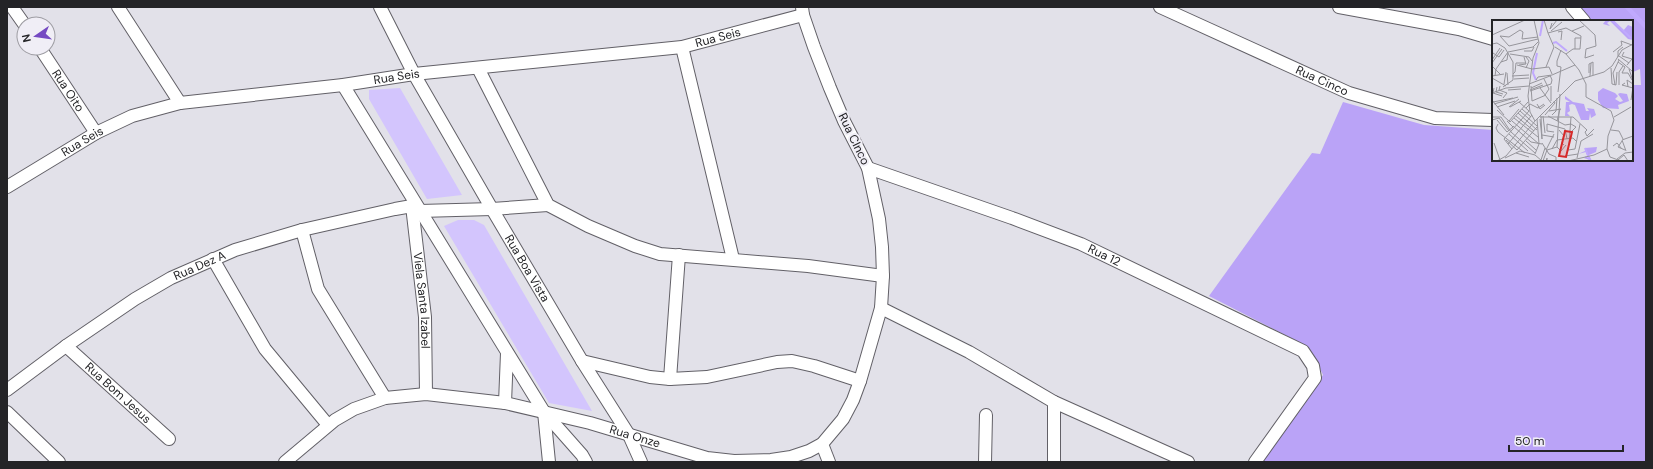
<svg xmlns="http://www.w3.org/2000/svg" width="1653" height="469" font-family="'DM Sans',sans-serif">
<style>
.green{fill:#d3c5fd}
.forest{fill:#baa3f7}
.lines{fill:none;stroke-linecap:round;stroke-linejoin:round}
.stream{stroke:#c0a9fe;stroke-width:4.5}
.minor-casing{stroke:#626067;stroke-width:14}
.minor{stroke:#fff;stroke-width:12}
.labels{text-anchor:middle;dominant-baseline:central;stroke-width:4;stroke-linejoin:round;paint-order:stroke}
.street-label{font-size:12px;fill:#242427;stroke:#f0eef6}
.inset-river{fill:none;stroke:#c0a9fe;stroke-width:2}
.inset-road{fill:none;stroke:#96959b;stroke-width:1}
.view{fill:#d62828;fill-opacity:0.15;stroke:#d62828;stroke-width:2}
.inset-edge{fill:none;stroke:#242427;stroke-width:2}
</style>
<rect width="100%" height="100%" fill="#e2e1e9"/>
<path class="green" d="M 400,88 L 462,195 L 427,199 L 369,99 L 369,90 Z
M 458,220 L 474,220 L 484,225 L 592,411 L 549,403 L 444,226 Z"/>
<path class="forest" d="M 1579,7 L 1646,7 L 1646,462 L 1260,462 L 1323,375 L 1315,358 L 1303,344 L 1209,296 L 1312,153 L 1320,154 L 1343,102 L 1424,125 L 1493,130 L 1493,160 L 1632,160 L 1632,85 L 1641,85 L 1640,69 L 1633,72 L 1632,70 L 1632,21 L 1591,21 Z"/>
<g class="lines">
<path class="stream" d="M 1627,7 L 1646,27"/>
<g class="minor-casing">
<g id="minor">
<path d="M 12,7 L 24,24"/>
<path d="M 118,7 L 180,103"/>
<path id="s1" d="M 380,7 L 414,74 L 492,209 L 582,361 L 629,435 L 641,462"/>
<path id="s2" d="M 1160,7 L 1349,93 L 1435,118 L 1493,120"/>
<path d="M 1339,7 L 1459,29 L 1493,39"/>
<path d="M 1572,7 L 1584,21"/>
<path d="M 682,47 L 733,259"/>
<path id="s3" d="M 40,48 L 96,133"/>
<path d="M 478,68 L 548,205 L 588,226 L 635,246 L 660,254 L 808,266 L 883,276"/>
<path d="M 343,85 L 544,412 L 582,455 L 586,462"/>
<path id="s4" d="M 868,168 L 1012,218 L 1081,244 L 1303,351 L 1313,366 L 1315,378 L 1255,462"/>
<path id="s5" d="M 7,187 L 96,133 L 132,116 L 180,103 L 343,85 L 414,74 L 682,47 L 803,15"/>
<path id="s6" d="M 412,206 L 425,317 L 426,394"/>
<path d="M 302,230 L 318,289 L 385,398"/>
<path d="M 213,259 L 265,349 L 328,425"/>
<path d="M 881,308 L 969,352 L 1054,402 L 1188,462"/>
<path id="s7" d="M 66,346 L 169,439"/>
<path d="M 582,361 L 650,377 L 670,379 L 707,377 L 777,362 L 792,361 L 814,366 L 860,381"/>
<path d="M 670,379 L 679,255"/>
<path id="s8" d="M 7,390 L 66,346 L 135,299 L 171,278 L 235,250 L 302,230 L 395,209 L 412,206 L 420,211 L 492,209 L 548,205"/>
<path d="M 505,403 L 507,353"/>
<path d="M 7,412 L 59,462"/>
<path d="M 544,412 L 549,462"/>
<path d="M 822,444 L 829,462"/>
<path id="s9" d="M 285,462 L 335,420 L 354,409 L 385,398 L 426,394 L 505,403 L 590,423 L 707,458 L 734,461 L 771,460 L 791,457 L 809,451 L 822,444 L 843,419 L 853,400 L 860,381 L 881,308 L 883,276 L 882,247 L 879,219 L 868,168 L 844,121 L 830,88 L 814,47 L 803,15 L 802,7"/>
<path d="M 985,462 L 986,415"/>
<path d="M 1054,462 L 1054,402"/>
</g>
</g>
<use href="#minor" class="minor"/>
</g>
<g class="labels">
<g class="street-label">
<text stroke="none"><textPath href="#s5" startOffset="736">Rua Seis</textPath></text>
<text stroke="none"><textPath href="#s5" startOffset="412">Rua Seis</textPath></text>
<text stroke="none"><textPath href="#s2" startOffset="178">Rua Cinco</textPath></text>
<text stroke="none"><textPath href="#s3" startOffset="51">Rua Oito</textPath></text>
<text transform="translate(854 139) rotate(64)">Rua CInco</text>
<text stroke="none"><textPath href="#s5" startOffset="88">Rua Seis</textPath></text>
<text stroke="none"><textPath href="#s4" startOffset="252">Rua 12</textPath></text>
<text stroke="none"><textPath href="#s8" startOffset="230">Rua Dez A</textPath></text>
<text stroke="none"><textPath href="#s1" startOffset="300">Rua Boa Vista</textPath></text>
<text stroke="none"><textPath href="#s6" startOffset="95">Viela Santa Izabel</textPath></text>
<text stroke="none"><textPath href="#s7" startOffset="70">Rua Bom Jesus</textPath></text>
<text stroke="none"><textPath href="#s9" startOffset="375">Rua Onze</textPath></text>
</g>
</g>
<g transform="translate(1492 20)">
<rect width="141" height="141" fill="#e2e1e9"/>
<path d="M 114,0 L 121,0 L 131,11 L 136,5 L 141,7 L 141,20 L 136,19 L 118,1 L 115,3 L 118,6 L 111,4 ZM 111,68 L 123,73 L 126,76 L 123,79 L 128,82 L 131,81 L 126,74 L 128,73 L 135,74 L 137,81 L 126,85 L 127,89 L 111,88 L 106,80 L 106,72 ZM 73,76 L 81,82 L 92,84 L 94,91 L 97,91 L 95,88 L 102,89 L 104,95 L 99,98 L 98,93 L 97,100 L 89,100 L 83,85 L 80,84 L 77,85 L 78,91 L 75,93 L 78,96 L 73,96 L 74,82 L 78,82 L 73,79 ZM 105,127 L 104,132 L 97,135 L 100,141 L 92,138 L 94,136 L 96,138 L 94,132 L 86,134 L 93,131 L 93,128 Z" fill="#baa3f7"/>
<path class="inset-river" d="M 120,0 L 139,18M 48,16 L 51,0M 61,23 L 64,22 L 75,31M 44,60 L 41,53 L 45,33M 93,128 L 98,141"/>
<path class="inset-road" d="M 52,0 L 56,13M 87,0 L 103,15 L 104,26 L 94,29 L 93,38 L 102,35M 60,3 L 58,9 L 65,0M 59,11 L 70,2M 80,11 L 92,6M 66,12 L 70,11 L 69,20M 56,13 L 74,8 L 89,16 L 88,29 L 81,29 L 74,34M 56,13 L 62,27M 0,15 L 33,0M 8,16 L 17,17 L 28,10 L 31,12 L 30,19 L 46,17M 8,16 L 17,26 L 46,19M 0,24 L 5,23 L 13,28 L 21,42 L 21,60 L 11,67M 63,27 L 74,34 L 87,50 L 94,64 L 94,77 L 119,91 L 122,100 L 116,116 L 115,129 L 118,137 L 129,141M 83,29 L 83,18 L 89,18M 32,31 L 40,31 L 42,27M 16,32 L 41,27 L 46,22M 121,32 L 130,25 L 129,21 L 140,25M 132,32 L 130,36 L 140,39 L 135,45M 1,33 L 7,37 L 12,30M 18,34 L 37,37 L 40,41M 127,36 L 137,43M 126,37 L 126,31 L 131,27M 126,39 L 140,51M 0,40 L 8,28M 9,42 L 15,40 L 16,33M 101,42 L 101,55M 126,42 L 133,47 L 130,53 L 136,53 L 140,60M 0,43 L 10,29M 25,45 L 40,49 L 57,47 L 60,54M 27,45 L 34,44 L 32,37M 0,46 L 9,55M 120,46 L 130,30 L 141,24M 54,47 L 62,27M 34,48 L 37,41 L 34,37M 119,48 L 120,64 L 124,65 L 125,52M 137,49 L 141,61M 15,53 L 16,65M 97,53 L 97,44 L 101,42M 21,54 L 23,52 L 24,43 L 34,43M 0,56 L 12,54M 3,56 L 4,49 L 16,32M 20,56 L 37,55M 98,56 L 99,43M 0,58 L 14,66M 22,59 L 37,58M 52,59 L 57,69 L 53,75M 44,60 L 46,57 L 60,55 L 83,45M 133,63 L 130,65 L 141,68M 12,64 L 14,52M 37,64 L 58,56M 123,65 L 121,53 L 127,40M 127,65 L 127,52 L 131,46M 8,66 L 7,70 L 15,73 L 11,78M 39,66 L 40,81 L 54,75M 5,67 L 4,72 L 11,74M 136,67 L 135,60 L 141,64M 2,68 L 1,73 L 10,76M 39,68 L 50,63M 48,68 L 59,83M 16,70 L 29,69M 38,70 L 51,65M 38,71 L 59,64 L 60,60 L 58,55M 66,72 L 69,47 L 65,46 L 65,41 L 69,30M 0,73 L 14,68 L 37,66M 0,80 L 12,95M 139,80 L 141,67M 59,81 L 59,66M 1,82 L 21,78M 27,82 L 37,91M 2,84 L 26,77M 45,84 L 48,89 L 53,85M 5,87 L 23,81M 17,87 L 27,79M 18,87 L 29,81M 34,88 L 38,84 L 46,88 L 52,84M 30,89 L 39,97M 5,90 L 18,102 L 36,82M 28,91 L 45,106M 57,91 L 69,89M 26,93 L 45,110M 53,95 L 63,83 L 62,81M 60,95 L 64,91 L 65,78M 24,96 L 42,111M 51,96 L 53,113M 56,96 L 73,105 L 79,104M 0,97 L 9,97 L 19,112 L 43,133M 48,97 L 81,97 L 95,110 L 93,112 L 95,116 L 102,109M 122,97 L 139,87M 22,98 L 46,117M 48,99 L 50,119 L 49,96M 0,100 L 7,98 L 17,111M 5,100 L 15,112 L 21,107 L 15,101M 17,101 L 27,89M 20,101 L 47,124M 43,101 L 83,61 L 112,52 L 120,46M 65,101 L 68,89M 6,104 L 4,108 L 6,112 L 33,133M 55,104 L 73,109 L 75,119M 55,104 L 55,111 L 62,112M 21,106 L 39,122 L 50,124M 67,110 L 72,116 L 70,123 L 72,125M 119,110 L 127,111 L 131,119M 78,113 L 84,107 L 79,104M 17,114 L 36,131M 50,115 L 62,117M 14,120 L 25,130 L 45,107M 34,121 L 44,130M 89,121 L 101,114M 130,121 L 126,127 L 133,130M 2,123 L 8,140M 50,123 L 57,134 L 64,137 L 64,141M 16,124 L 40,95M 77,124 L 79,97M 121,126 L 125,123 L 130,129M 65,127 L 68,74M 65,127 L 69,131 L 74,125M 20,129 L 12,119 L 37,91M 60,129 L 65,120 L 81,118 L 85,122M 54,130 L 62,114M 76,130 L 83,129 L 88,104M 134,131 L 130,120 L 141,116M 24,133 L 37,137M 43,134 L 47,124 L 45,99M 73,136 L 86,134M 13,138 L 28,131 L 43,135 L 50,141M 85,138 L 89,121M 125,139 L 133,133 L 141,132M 49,140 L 53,128M 126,140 L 132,135 L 136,141M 5,141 L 14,136 L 43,101 L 38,92 L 36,76 L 41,38 L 47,23 L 42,0M 51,141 L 55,130 L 65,127M 54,141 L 55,138 L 55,141 L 64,141M 76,141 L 102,135 L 115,129"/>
<path class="view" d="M 73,111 L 80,112 L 74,137 L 67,136 Z"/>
<rect width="141" height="141" class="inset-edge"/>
</g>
<rect width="1653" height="469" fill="none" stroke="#242427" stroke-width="16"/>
<g transform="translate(36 36) rotate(257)"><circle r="19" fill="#f0eef6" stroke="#9e9da3"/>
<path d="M0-3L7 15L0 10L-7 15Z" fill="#7549c2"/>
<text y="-6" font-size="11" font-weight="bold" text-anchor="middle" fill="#242427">N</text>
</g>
<path d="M1509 445v6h114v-6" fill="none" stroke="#242427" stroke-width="2"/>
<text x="1515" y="445" font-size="12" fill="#242427" stroke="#f0eef6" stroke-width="3" paint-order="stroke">50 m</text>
</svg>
